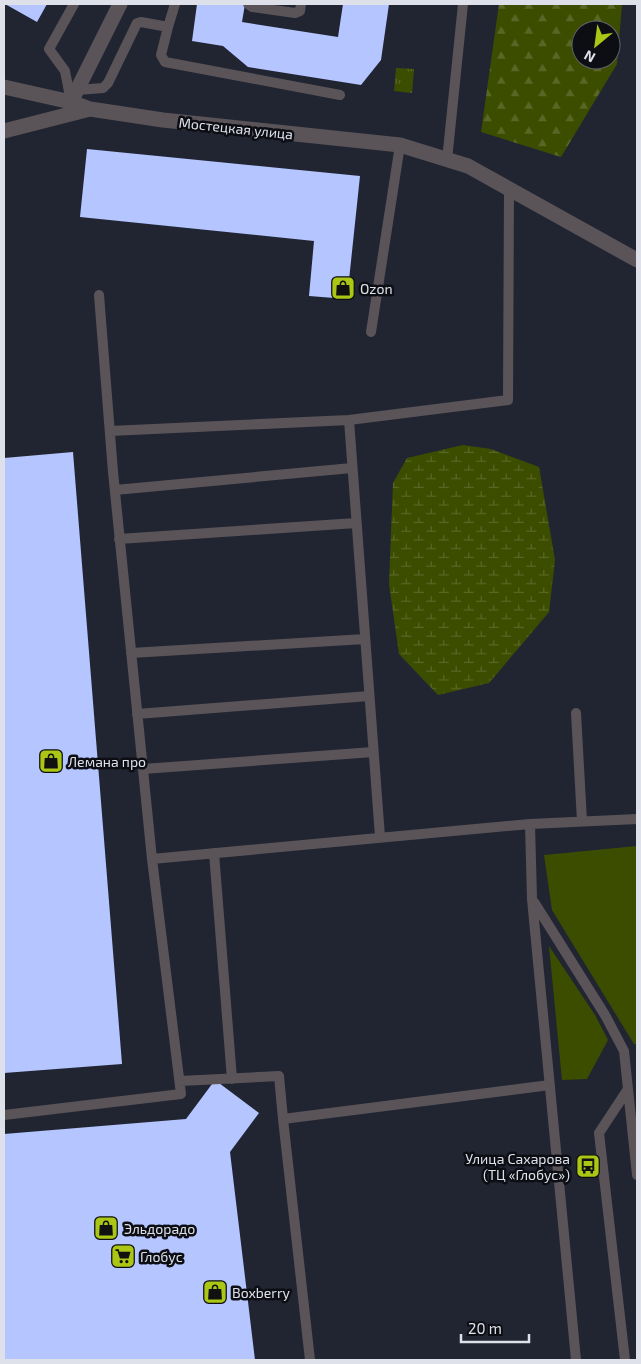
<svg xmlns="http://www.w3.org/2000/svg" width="641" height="1364" font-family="'Exo 2',sans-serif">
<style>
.grass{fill:#3d4d00}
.forest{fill:url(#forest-firs);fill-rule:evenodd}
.wetland{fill:url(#wetland-marsh)}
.park{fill:url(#park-tufts)}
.building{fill:#b4c5ff}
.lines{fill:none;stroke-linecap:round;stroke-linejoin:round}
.service{stroke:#5a5459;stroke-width:10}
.minor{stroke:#5a5459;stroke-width:15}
.tertiary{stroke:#5a5459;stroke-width:15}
.labels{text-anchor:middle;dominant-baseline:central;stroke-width:5;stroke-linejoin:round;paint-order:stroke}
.street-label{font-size:14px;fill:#dee1ea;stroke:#0d0e14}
.poi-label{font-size:14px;fill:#dee1ea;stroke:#0d0e14;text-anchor:start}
</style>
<defs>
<pattern id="forest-firs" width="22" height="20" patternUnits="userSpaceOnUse" patternTransform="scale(1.25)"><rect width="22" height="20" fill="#3d4d00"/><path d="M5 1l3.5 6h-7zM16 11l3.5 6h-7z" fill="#596625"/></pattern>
<pattern id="wetland-marsh" width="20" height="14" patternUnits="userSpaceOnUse" patternTransform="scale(1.25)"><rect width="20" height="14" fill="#3d4d00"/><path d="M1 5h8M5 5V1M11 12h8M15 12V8" fill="none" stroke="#596625"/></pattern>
<pattern id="park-tufts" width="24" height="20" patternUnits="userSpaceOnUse" patternTransform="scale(1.25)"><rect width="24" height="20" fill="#3d4d00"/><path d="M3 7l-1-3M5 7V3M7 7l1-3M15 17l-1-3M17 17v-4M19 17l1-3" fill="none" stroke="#596625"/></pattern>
</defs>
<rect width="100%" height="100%" fill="#212532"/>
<path class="grass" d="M 637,846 L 637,1044 L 634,1044 L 552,910 L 544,855 Z
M 549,946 L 595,1015 L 608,1040 L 587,1079 L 562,1080 Z"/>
<path class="forest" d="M 499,4 L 622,4 L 617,64 L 561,157 L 481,132 ZM 581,30 L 611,30 L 611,60 L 581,60 Z"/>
<path class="wetland" d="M 463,445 L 491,449 L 539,467 L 555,560 L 549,612 L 489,683 L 438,695 L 399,654 L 389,584 L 393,483 L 407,458 Z"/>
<path class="park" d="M 396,68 L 414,69 L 412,93 L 394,91 Z"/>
<path class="building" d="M 5,4 L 47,4 L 37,22 Z
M 197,4 L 245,4 L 242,22 L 338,37 L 343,4 L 389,4 L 381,60 L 361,85 L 248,67 L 223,46 L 192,41 Z
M 87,149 L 360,176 L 347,299 L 309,296 L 314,241 L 80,217 Z
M 73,452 L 122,1064 L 4,1073 L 4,458 Z
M 215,1080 L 259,1113 L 230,1152 L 255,1360 L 4,1360 L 4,1134 L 186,1119 Z"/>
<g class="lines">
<path class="service" d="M 248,4 L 252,7 L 295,13 L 300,11 L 301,4
M 168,27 L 161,55 L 165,62 L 340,95
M 77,90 L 103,88 L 108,83 L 137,23 L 141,22 L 168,27 L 175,4
M 71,102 L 65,71 L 49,49 L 74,4
M 447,160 L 463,4
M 99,295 L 113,472 L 152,859
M 371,332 L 400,145
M 110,431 L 349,420
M 115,490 L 352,468
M 119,539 L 356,523
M 131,653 L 365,639
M 576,713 L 582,821
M 137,714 L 369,696
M 143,769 L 373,752
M 380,837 L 349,420 L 508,400 L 509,189
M 214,853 L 232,1079
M 534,902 L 605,1015 L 624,1051 L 637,1175
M 180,1081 L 279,1076 L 283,1119
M 4,1115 L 181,1094 L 152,859 L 530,824
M 310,1360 L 283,1119 L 550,1085
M 576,1360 L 532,899 L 530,824 L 637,819
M 625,1360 L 599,1133 L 628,1089"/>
<path class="minor" d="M 71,102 L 120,4"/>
<path class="tertiary" d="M 4,87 L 71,102 L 90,109 L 163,120 L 400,145 L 468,166 L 637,260
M 4,131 L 90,109"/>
</g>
<defs>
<g id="shop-square" transform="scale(1.25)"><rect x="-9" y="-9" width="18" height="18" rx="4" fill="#abc614" stroke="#0d0e14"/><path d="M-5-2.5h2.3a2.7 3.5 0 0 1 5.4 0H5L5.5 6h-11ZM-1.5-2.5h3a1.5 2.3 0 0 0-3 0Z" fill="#111"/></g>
<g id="bus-square" transform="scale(1.25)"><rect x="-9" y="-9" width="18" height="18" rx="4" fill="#abc614" stroke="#0d0e14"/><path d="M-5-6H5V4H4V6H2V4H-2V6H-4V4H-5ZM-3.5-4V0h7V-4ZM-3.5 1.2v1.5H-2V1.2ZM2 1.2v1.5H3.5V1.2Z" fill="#111"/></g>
<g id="supermarket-square" transform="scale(1.25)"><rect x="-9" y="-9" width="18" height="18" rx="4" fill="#abc614" stroke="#0d0e14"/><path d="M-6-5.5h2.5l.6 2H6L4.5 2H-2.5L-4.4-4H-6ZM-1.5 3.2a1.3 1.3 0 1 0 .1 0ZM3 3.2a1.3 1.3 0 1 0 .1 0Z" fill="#111"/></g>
</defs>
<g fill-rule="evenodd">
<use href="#shop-square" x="343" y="288"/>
<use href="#shop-square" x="51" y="761"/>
<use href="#bus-square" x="588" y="1166"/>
<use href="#shop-square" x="106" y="1228"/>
<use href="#supermarket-square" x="123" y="1256"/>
<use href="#shop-square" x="215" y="1292"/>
</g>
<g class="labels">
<g class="street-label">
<text transform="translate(236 128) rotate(6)">Мостецкая улица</text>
</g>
<g class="poi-label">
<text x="360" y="288">Ozon</text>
<text x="68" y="761">Лемана про</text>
<text x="570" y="1158" text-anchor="end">Улица Сахарова<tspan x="570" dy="16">(ТЦ «Глобус»)</tspan></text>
<text x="124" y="1228">Эльдорадо</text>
<text x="140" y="1256">Глобус</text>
<text x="232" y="1292">Boxberry</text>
</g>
</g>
<rect width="641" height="1364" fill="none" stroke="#dee1ea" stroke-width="10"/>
<g transform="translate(596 45) rotate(209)"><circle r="24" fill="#0d0e14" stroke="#61626a"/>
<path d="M0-4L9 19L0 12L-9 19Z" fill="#abc614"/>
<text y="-8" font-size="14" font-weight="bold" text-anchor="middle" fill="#dee1ea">N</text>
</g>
<path d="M461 1334v8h68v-8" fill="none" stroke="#dee1ea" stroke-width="2.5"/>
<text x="468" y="1334" font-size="15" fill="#dee1ea" stroke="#0d0e14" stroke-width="4" paint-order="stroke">20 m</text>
</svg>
